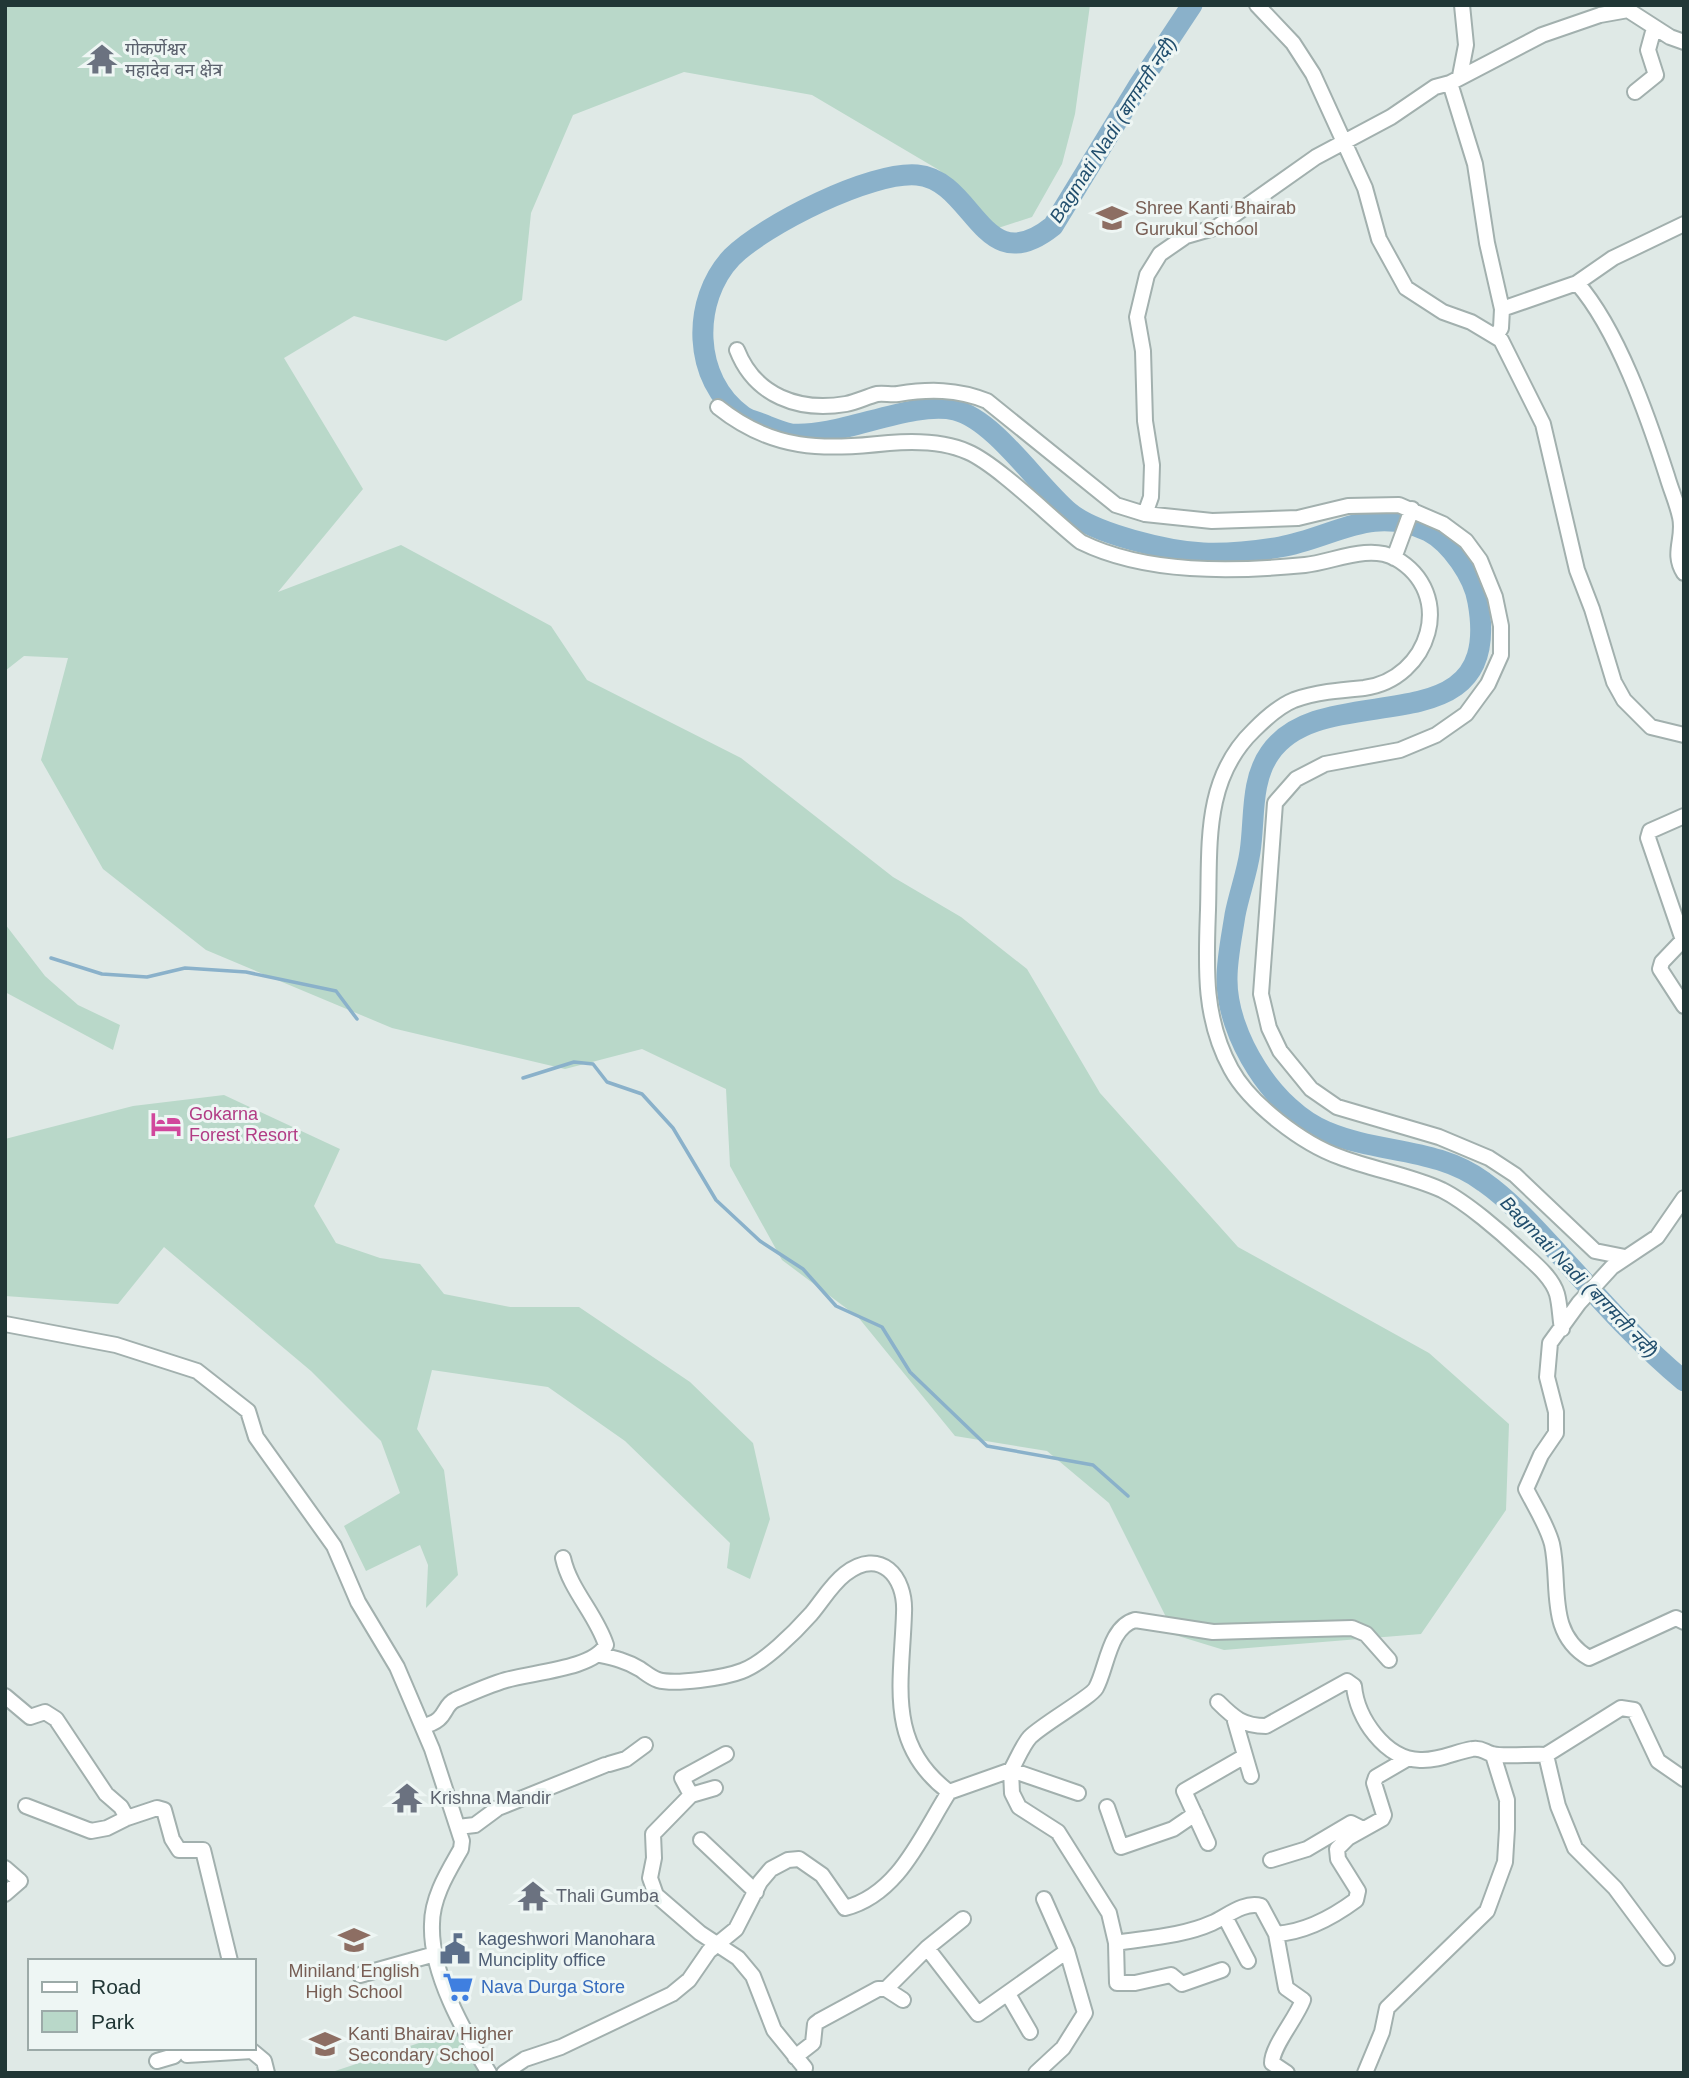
<svg xmlns="http://www.w3.org/2000/svg" width="1689" height="2078" font-family="Helvetica,'Noto Sans Devanagari',sans-serif">
<style>
.green{fill:#b9d8c9}
.lines{fill:none;stroke-linecap:round;stroke-linejoin:round}
.stream{stroke:#8ab1ca;stroke-width:3.5}
.river{stroke:#8ab1ca;stroke-width:21}
.minor-casing{stroke:#a2b0ae;stroke-width:18}
.minor{stroke:#fff;stroke-width:14}
.labels{text-anchor:middle;dominant-baseline:central;stroke-width:6;stroke-linejoin:round;paint-order:stroke}
.worship-label{font-size:18px;fill:#5b616d;stroke:#eef6f4;text-anchor:start}
.education-label{font-size:18px;fill:#785e54;stroke:#eef6f4;text-anchor:start}
.hotel-label{font-size:18px;fill:#b23c85;stroke:#eef6f4;text-anchor:start}
.service-label{font-size:18px;fill:#4e5e75;stroke:#eef6f4;text-anchor:start}
.shop-label{font-size:18px;fill:#366cbe;stroke:#eef6f4;text-anchor:start}
.water-label{font-size:19px;font-style:italic;fill:#214e6d;stroke:#eef6f4}
</style>
<rect width="100%" height="100%" fill="#dfe9e6"/>
<path class="green" d="M 5,5 L 1090,5 L 1075,114 L 1062,164 L 1032,217 L 992,230 L 939,170 L 812,95 L 684,72 L 573,115 L 531,213 L 522,300 L 446,341 L 354,316 L 284,358 L 363,489 L 278,592 L 401,545 L 551,626 L 587,680 L 741,758 L 893,877 L 961,917 L 1027,969 L 1100,1093 L 1238,1247 L 1429,1353 L 1509,1424 L 1506,1510 L 1421,1634 L 1224,1650 L 1175,1635 L 1109,1503 L 1047,1451 L 955,1436 L 858,1317 L 782,1260 L 730,1166 L 726,1089 L 642,1049 L 565,1069 L 392,1028 L 206,950 L 103,869 L 41,760 L 68,658 L 24,656 L 5,671 Z
M 5,924 L 45,976 L 78,1005 L 120,1025 L 113,1050 L 5,992 Z
M 224,1095 L 340,1149 L 314,1206 L 336,1243 L 380,1258 L 420,1264 L 444,1294 L 510,1307 L 579,1307 L 690,1382 L 753,1443 L 770,1519 L 750,1579 L 727,1568 L 730,1543 L 625,1441 L 548,1387 L 432,1370 L 417,1429 L 444,1470 L 458,1575 L 426,1608 L 428,1565 L 420,1545 L 366,1571 L 344,1526 L 400,1493 L 381,1441 L 311,1371 L 164,1247 L 118,1304 L 5,1296 L 5,1139 L 133,1106 Z
M 464,2028 L 486,2073 L 329,2073 Z"/>
<g class="lines">
<path class="stream" d="M 51,958 L 102,974 L 147,977 L 185,968 L 246,972 L 336,991 L 357,1019
M 523,1078 L 574,1062 L 593,1064 L 607,1082 L 642,1094 L 673,1128 L 716,1200 L 760,1241 L 803,1269 L 836,1306 L 882,1327 L 910,1372 L 987,1446 L 1093,1465 L 1128,1496"/>
<path class="river" d="M 1192,5 L 1139,85 L 1053,226 C 982,283 975,180 917,175 C 871,171 764,225 732,257 C 691,300 692,380 743,416 C 750,421 759,422 767,426 C 772,428 786,433 791,434 C 840,438 911,400 955,410 C 995,420 1037,485 1069,512 C 1095,534 1168,551 1203,553 C 1227,554 1256,551 1280,547 C 1333,538 1371,504 1428,531 C 1451,543 1474,577 1478,602 C 1505,753 1324,674 1270,753 C 1250,781 1255,820 1250,852 C 1247,873 1239,894 1235,915 C 1232,935 1227,958 1227,978 C 1226,1035 1274,1111 1327,1132 C 1379,1154 1437,1147 1484,1182 C 1511,1201 1536,1229 1558,1253 C 1599,1298 1638,1343 1684,1381"/>
<g class="minor-casing">
<path id="minor" d="M 1257,5 L 1293,43 L 1313,74 L 1365,188 L 1379,239 L 1406,288 L 1443,312 L 1471,322 L 1501,340 L 1543,424 L 1577,570 L 1592,609 L 1614,682 L 1624,700 L 1651,727 L 1684,735
M 1460,76 L 1466,45 L 1462,5
M 1450,83 L 1475,164 L 1487,243 L 1502,309 L 1577,283 L 1613,258 L 1684,224
M 1635,92 L 1656,75 L 1648,50 L 1654,28
M 1577,283 C 1618,330 1648,417 1667,476 C 1671,490 1677,503 1680,517 C 1685,538 1671,553 1684,573
M 1496,336 L 1501,328 L 1502,309
M 737,350 C 755,396 799,412 846,404 C 857,402 866,397 877,394 C 884,393 891,395 898,394 C 929,389 957,389 987,401 L 1116,505 L 1145,514 L 1212,521 L 1298,518 L 1348,506 L 1399,505 L 1443,524 L 1466,541 L 1480,560 L 1495,597 L 1501,626 L 1501,655 L 1488,684 L 1466,714 L 1436,735 L 1400,750 L 1325,764 L 1296,779 L 1275,803 L 1261,994 L 1269,1028 L 1280,1051 L 1311,1089 L 1337,1107 L 1439,1137 L 1489,1158 L 1515,1175 L 1595,1251 L 1625,1257
M 718,407 C 773,451 822,450 889,443 C 914,441 944,441 968,452 C 998,465 1052,519 1081,542 C 1146,574 1233,572 1305,565 C 1333,562 1368,544 1395,558 C 1457,593 1430,679 1364,688 C 1341,690 1316,692 1294,700 C 1279,706 1265,719 1254,730 C 1203,779 1210,845 1208,910 C 1206,966 1203,1018 1231,1069 C 1250,1104 1303,1144 1340,1157 C 1374,1170 1409,1175 1442,1190 C 1466,1202 1501,1232 1521,1251 C 1534,1263 1552,1277 1557,1294 C 1560,1305 1560,1318 1562,1329
M 1145,514 L 1151,497 L 1152,465 L 1145,421 L 1143,351 L 1137,317 L 1147,275 L 1160,254 L 1186,236 L 1217,227 L 1316,157 L 1391,117 L 1435,87 L 1450,83 L 1542,35 L 1600,15 L 1628,10 L 1670,37 L 1684,42
M 1394,558 L 1412,509
M 1684,816 L 1650,831 L 1648,838 L 1683,940 L 1662,962 L 1660,969 L 1684,1006
M 1684,1198 L 1657,1237 L 1612,1267 L 1579,1303 L 1550,1343 L 1547,1377 L 1556,1412 L 1556,1433 L 1541,1455 L 1526,1489 C 1535,1507 1547,1525 1552,1544 C 1561,1585 1546,1633 1589,1658 L 1676,1618 L 1684,1622
M 5,1324 L 116,1345 L 197,1371 L 248,1411 L 256,1437 L 334,1546 L 358,1602 L 397,1667 L 432,1749 L 462,1841 L 461,1849 C 448,1872 432,1897 432,1924 C 430,1973 464,2032 489,2073
M 600,1655 C 614,1658 627,1661 640,1669 C 646,1673 650,1677 658,1680 C 675,1685 724,1678 742,1671 C 764,1663 795,1632 811,1614 C 822,1601 831,1585 845,1574 C 880,1547 906,1576 904,1613 C 902,1682 885,1744 949,1792 L 1011,1770 C 1017,1760 1022,1746 1030,1737 C 1043,1724 1091,1697 1096,1688 C 1107,1668 1109,1627 1135,1620 L 1213,1632 L 1352,1628 L 1366,1634 L 1389,1660
M 5,1696 L 30,1717 L 45,1712 L 56,1719 L 106,1794 L 121,1807 L 127,1818 L 157,1808 L 164,1810 L 172,1839 L 179,1850 L 203,1850 L 230,1961
M 1218,1702 C 1234,1718 1243,1726 1266,1726 L 1347,1681 L 1354,1686 C 1357,1718 1385,1759 1420,1760 C 1439,1761 1455,1752 1472,1749 C 1482,1747 1484,1752 1492,1754 C 1501,1757 1533,1754 1546,1755 L 1558,1806 L 1575,1848 L 1615,1888 L 1667,1958
M 1235,1721 L 1251,1776
M 423,1726 C 448,1721 442,1706 455,1700 C 471,1693 489,1685 506,1680 C 533,1672 593,1669 606,1645 C 596,1614 570,1590 563,1558
M 726,1754 L 682,1778 L 691,1795 L 653,1834 L 654,1858 L 650,1878 L 656,1895 L 700,1933 L 738,1958 L 753,1976 L 774,2030 L 805,2068 L 804,2073
M 1546,1755 L 1621,1708 L 1634,1710 L 1658,1761 L 1684,1779
M 609,1764 L 626,1759 L 645,1745
M 1078,1793 L 1011,1770 L 1012,1793 L 1019,1807 L 1058,1832 L 1109,1913 L 1116,1943 L 1117,1983 L 1135,1983 L 1171,1975 L 1182,1984 L 1222,1970
M 691,1795 L 715,1788
M 26,1806 L 91,1831 L 107,1828 L 127,1818
M 1107,1807 L 1121,1847 L 1173,1829 L 1195,1814
M 458,1827 L 475,1825 L 498,1808 L 605,1765
M 701,1840 L 756,1892
M 1208,1843 L 1184,1791 L 1245,1756
M 1271,1860 L 1307,1849 L 1351,1823 L 1363,1829
M 5,1868 L 20,1881 L 5,1894
M 1225,1917 L 1248,1961
M 1276,1934 C 1306,1932 1333,1917 1356,1900 L 1358,1891 L 1338,1859 L 1337,1849 L 1348,1838 L 1382,1819 L 1384,1815 L 1374,1783 L 1376,1777 L 1407,1759
M 1116,1943 C 1147,1938 1183,1936 1212,1923 C 1226,1917 1244,1901 1261,1906 L 1276,1934 L 1286,1988 L 1303,2000 C 1296,2019 1272,2046 1272,2063 L 1287,2073
M 927,1948 L 978,2014 L 1067,1951
M 360,1975 L 435,1954
M 886,1989 L 927,1948 L 963,1919
M 1008,1994 L 1030,2032
M 186,2048 L 187,2055 L 252,2051 L 264,2061 L 267,2073
M 795,2057 L 813,2043 L 815,2024 L 819,2021 L 878,1989 L 886,1989 L 903,2000
M 157,2061 L 174,2056 L 181,2048
M 504,2073 L 525,2059 L 561,2047 L 672,1994 L 689,1980 L 709,1951 L 736,1929 L 760,1882 L 771,1869 L 788,1860 L 799,1859 L 822,1875 L 845,1908 C 899,1894 921,1836 949,1792
M 1036,2073 L 1063,2048 L 1085,2013 L 1067,1951 L 1044,1899
M 1365,2073 L 1382,2032 L 1387,2008 L 1487,1911 L 1505,1862 L 1507,1829 L 1507,1800 L 1493,1755"/>
</g>
<use href="#minor" class="minor"/>
</g>
<defs>
<g id="temple-bare" transform="scale(2.415)"><path d="M0-6L5-2H3V0L6.5 2.5H4V6H1.5V3h-3V6H-4V2.5H-6.5L-3 0V-2H-5Z" fill="#6b7280" stroke="#eef6f4" stroke-width="2.5" paint-order="stroke"/></g>
<g id="school-bare" transform="scale(2.415)"><path d="M0-5L7-2L0 1L-7-2ZM-4 1L0 2.5L4 1V4Q0 6-4 4Z" fill="#8d6e63" stroke="#eef6f4" stroke-width="2.5" paint-order="stroke"/></g>
<g id="hotel-bare" transform="scale(2.415)"><path d="M-6-4.5h1.5V1H6V5H4.5V3h-9V5H-6ZM-4 0a1.8 1.8 0 1 1 3.6 0ZM.5 0V-2.5h3Q6-2.5 6 0Z" fill="#d1479c" stroke="#eef6f4" stroke-width="2.5" paint-order="stroke"/></g>
<g id="civic-bare" transform="scale(2.415)"><path d="M-.6-6.5H3V-4.5H.6V-3L4-1V1h2V6H-6V1h2V-1L-.6-3ZM-1.2 2.5V6h2.4V2.5Z" fill="#5c6f8a" stroke="#eef6f4" stroke-width="2.5" paint-order="stroke"/></g>
<g id="supermarket-bare" transform="scale(2.415)"><path d="M-6-5.5h2.5l.6 2H6L4.5 2H-2.5L-4.4-4H-6ZM-1.5 3.2a1.3 1.3 0 1 0 .1 0ZM3 3.2a1.3 1.3 0 1 0 .1 0Z" fill="#3f7fe0" stroke="#eef6f4" stroke-width="2.5" paint-order="stroke"/></g>
</defs>
<g fill-rule="evenodd">
<use href="#temple-bare" x="102" y="59"/>
<use href="#school-bare" x="1112" y="218"/>
<use href="#hotel-bare" x="166" y="1124"/>
<use href="#temple-bare" x="407" y="1798"/>
<use href="#temple-bare" x="533" y="1896"/>
<use href="#school-bare" x="354" y="1940"/>
<use href="#civic-bare" x="455" y="1949"/>
<use href="#supermarket-bare" x="458" y="1987"/>
<use href="#school-bare" x="325" y="2044"/>
</g>
<g class="labels">
<g class="worship-label">
<text x="125" y="49">गोकर्णेश्वर<tspan x="125" dy="21">महादेव वन क्षेत्र</tspan></text>
<text x="430" y="1798">Krishna Mandir</text>
<text x="556" y="1896">Thali Gumba</text>
</g>
<g class="education-label">
<text x="1135" y="208">Shree Kanti Bhairab<tspan x="1135" dy="21">Gurukul School</tspan></text>
<text x="354" y="1971" text-anchor="middle">Miniland English<tspan x="354" dy="21">High School</tspan></text>
<text x="348" y="2034">Kanti Bhairav Higher<tspan x="348" dy="21">Secondary School</tspan></text>
</g>
<g class="hotel-label">
<text x="189" y="1114">Gokarna<tspan x="189" dy="21">Forest Resort</tspan></text>
</g>
<g class="service-label">
<text x="478" y="1939">kageshwori Manohara<tspan x="478" dy="21">Munciplity office</tspan></text>
</g>
<g class="shop-label">
<text x="481" y="1987">Nava Durga Store</text>
</g>
<g class="water-label">
<text transform="translate(1113 130) rotate(-57)">Bagmati Nadi (बागमती नदी)</text>
<text transform="translate(1579 1277) rotate(46)">Bagmati Nadi (बागमती नदी)</text>
</g>
</g>
<rect width="1689" height="2078" fill="none" stroke="#213736" stroke-width="14"/>
<rect x="28" y="1959" width="228" height="91" fill="#eef6f4" stroke="#9caaa8" stroke-width="2"/>
<rect x="42" y="1982" width="35" height="10" fill="#ffffff" stroke="#9caaa8" stroke-width="2"/>
<text x="91" y="1994" font-size="21" fill="#213736">Road</text>
<rect x="42" y="2011" width="35" height="21" fill="#b9d8c9" stroke="#9caaa8" stroke-width="2"/>
<text x="91" y="2029" font-size="21" fill="#213736">Park</text>
</svg>
